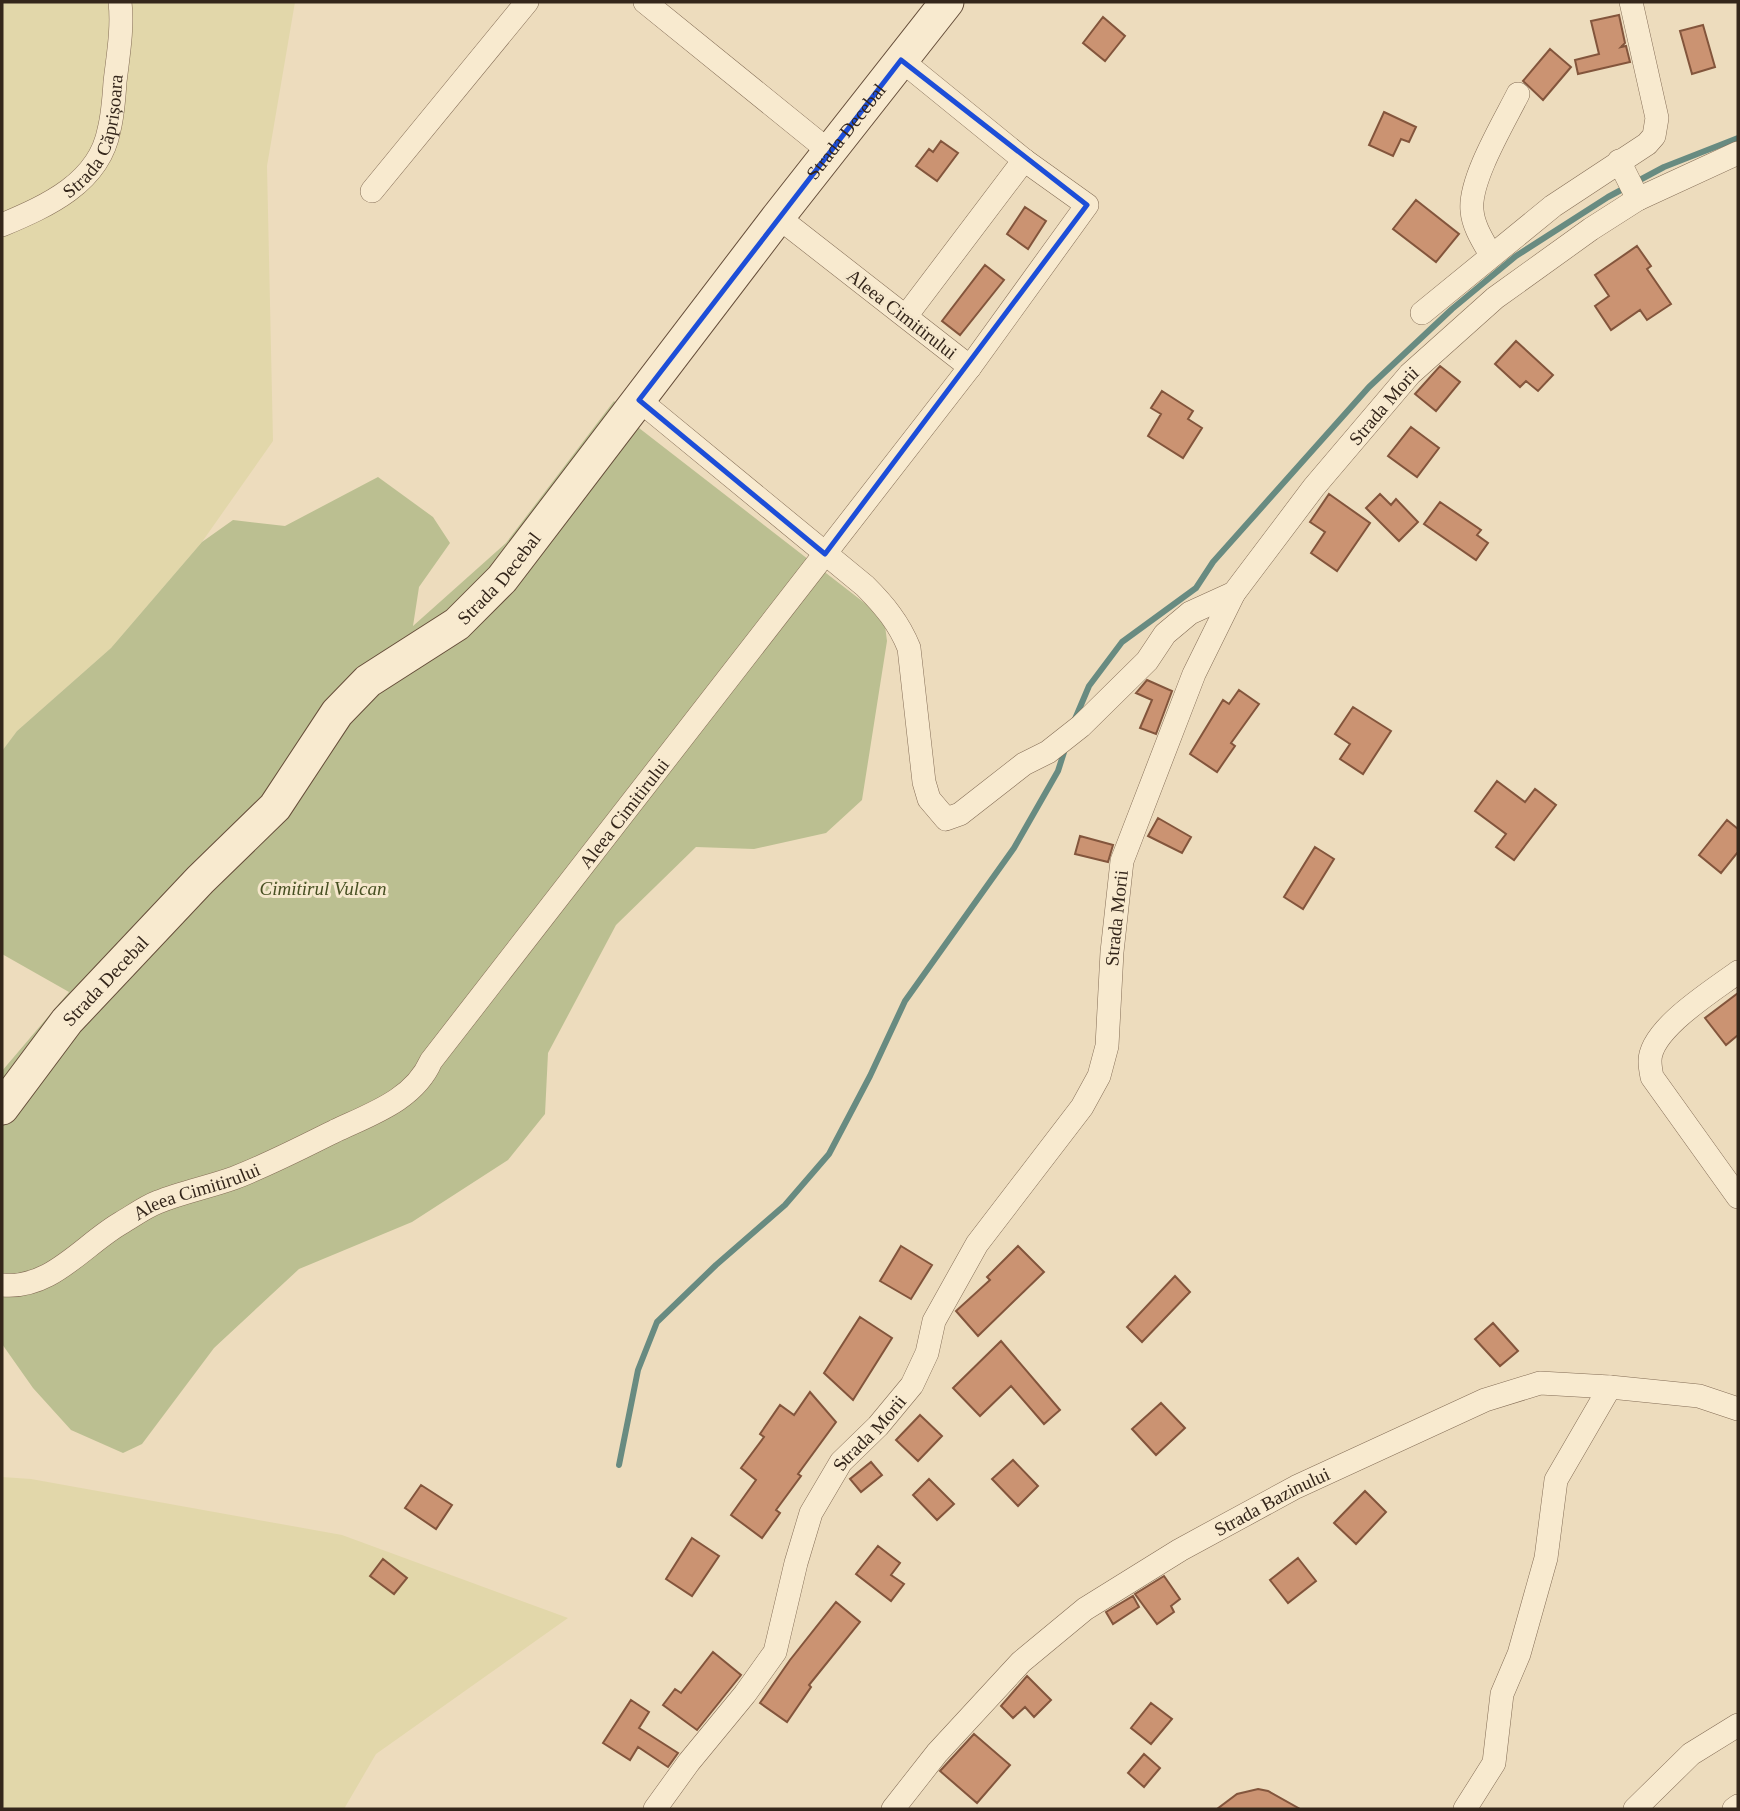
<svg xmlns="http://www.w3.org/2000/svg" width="1740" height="1811" font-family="Georgia,serif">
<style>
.farmland{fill:#e2d7aa}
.cemetery{fill:#bbbf91}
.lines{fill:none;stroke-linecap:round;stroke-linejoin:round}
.stream{stroke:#688b81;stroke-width:6}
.building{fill:#cb9372;stroke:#83553c;stroke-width:2}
.street-casing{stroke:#846d56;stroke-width:24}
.secondary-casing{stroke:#664e3a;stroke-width:35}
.street{stroke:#f8eacf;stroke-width:23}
.secondary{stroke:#f8eacf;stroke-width:33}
.marked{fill:none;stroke:#1d4ed8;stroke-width:5;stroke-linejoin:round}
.labels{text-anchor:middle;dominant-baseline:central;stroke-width:6;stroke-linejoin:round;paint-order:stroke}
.street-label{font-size:19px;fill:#34261b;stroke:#f5e7cc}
.park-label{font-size:19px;font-style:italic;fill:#475022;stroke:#f5e7cc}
</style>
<rect width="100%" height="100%" fill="#eddcbd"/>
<path class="farmland" d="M 2,2 L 295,2 L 267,166 L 273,441 L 202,542 L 111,648 L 17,731 L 2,751 Z
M 2,1477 L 31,1479 L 342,1535 L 568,1618 L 376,1754 L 344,1809 L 2,1809 Z"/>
<path class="cemetery" d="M 614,401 L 639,428 L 884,618 L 887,641 L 862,800 L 826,833 L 754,849 L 696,847 L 616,925 L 548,1053 L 545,1114 L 508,1160 L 412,1222 L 299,1269 L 214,1348 L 142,1444 L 123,1453 L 71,1430 L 33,1388 L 2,1344 L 2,1071 L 69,992 L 2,954 L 2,751 L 17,731 L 111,648 L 202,542 L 233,520 L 285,526 L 378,477 L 433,517 L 450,543 L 419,587 L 413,626 L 506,543 Z"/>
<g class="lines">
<path class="stream" d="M 1075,719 L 1089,686 L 1122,642 L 1196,588 L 1213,562 L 1369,387 L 1452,309 L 1516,256 L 1608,197 L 1664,167 L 1738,138
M 619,1465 L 638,1370 L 657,1322 L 716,1265 L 785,1205 L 829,1154 L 870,1076 L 905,1001 L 1014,848 L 1058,771 L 1065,749"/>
</g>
<path class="building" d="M 1619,15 L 1625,43 L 1621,47 L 1626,46 L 1630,62 L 1578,74 L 1575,60 L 1599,54 L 1591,21 Z
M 1103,17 L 1125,36 L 1105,61 L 1083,43 Z
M 1703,25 L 1715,67 L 1692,74 L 1680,31 Z
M 1550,49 L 1571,67 L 1543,100 L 1523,81 Z
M 1384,112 L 1416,127 L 1409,142 L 1401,139 L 1393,156 L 1369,145 Z
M 941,141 L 958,153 L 937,181 L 916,166 L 929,149 L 933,152 Z
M 1416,200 L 1459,234 L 1436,262 L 1393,229 Z
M 1025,207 L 1046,221 L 1028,249 L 1007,234 Z
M 1637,246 L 1651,266 L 1647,269 L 1671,304 L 1647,320 L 1640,310 L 1611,330 L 1595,306 L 1609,296 L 1595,275 Z
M 985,265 L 1004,280 L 960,335 L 942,321 Z
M 1516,341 L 1553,375 L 1538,391 L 1526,381 L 1520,387 L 1495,364 Z
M 1440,366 L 1460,382 L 1436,411 L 1415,394 Z
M 1162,391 L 1193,411 L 1188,419 L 1202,428 L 1183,458 L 1148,436 L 1161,414 L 1151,408 Z
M 1411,427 L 1439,448 L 1417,477 L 1388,456 Z
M 1329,494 L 1370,523 L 1337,571 L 1311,553 L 1325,532 L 1310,522 Z
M 1380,494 L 1391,505 L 1396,499 L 1418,522 L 1399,541 L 1366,508 Z
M 1440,502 L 1481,530 L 1477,535 L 1488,543 L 1476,560 L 1424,524 Z
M 1147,680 L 1172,691 L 1156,734 L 1140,728 L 1152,700 L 1136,693 Z
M 1239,690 L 1259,704 L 1231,743 L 1235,746 L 1217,772 L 1190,754 L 1223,700 L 1229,704 Z
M 1353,707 L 1391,731 L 1363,774 L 1340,759 L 1350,744 L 1335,734 Z
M 1497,781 L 1525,802 L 1535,789 L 1556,805 L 1514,860 L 1496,847 L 1506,834 L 1475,811 Z
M 1158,818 L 1191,837 L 1182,853 L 1148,836 Z
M 1727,820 L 1738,829 L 1738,852 L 1721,873 L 1699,855 Z
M 1080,836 L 1113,845 L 1108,862 L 1075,854 Z
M 1315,847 L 1334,859 L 1303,909 L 1284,897 Z
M 1738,993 L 1738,1035 L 1726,1045 L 1705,1018 Z
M 901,1246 L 932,1265 L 911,1299 L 880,1281 Z
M 1018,1246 L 1044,1272 L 978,1336 L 956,1311 L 990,1280 L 987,1277 Z
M 1175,1276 L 1190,1292 L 1142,1342 L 1127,1327 Z
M 860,1317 L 892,1338 L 853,1400 L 824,1373 Z
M 1493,1323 L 1518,1351 L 1500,1366 L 1475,1339 Z
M 1001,1341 L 1060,1410 L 1044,1424 L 1011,1386 L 980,1416 L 953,1388 Z
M 810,1392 L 836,1422 L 798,1474 L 801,1476 L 776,1510 L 780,1513 L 762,1538 L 731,1515 L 756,1480 L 741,1468 L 764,1437 L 760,1434 L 780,1405 L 794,1415 Z
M 1161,1403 L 1185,1428 L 1156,1455 L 1132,1429 Z
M 920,1415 L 942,1436 L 918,1461 L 896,1440 Z
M 1013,1460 L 1038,1486 L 1018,1506 L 992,1479 Z
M 871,1462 L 882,1475 L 861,1492 L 850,1479 Z
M 929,1479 L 954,1504 L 937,1520 L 913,1495 Z
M 421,1485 L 452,1505 L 436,1529 L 405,1508 Z
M 1365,1491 L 1386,1512 L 1356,1544 L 1334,1523 Z
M 692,1538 L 719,1556 L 692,1596 L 666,1579 Z
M 878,1546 L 900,1563 L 891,1575 L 904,1584 L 891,1601 L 856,1574 Z
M 1298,1558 L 1316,1581 L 1288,1603 L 1270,1580 Z
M 383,1559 L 407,1578 L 394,1594 L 370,1576 Z
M 1164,1576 L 1180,1599 L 1171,1606 L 1174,1612 L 1157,1624 L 1135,1594 Z
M 1133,1596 L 1139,1607 L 1113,1624 L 1106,1612 Z
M 836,1602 L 860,1622 L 809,1685 L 811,1687 L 787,1722 L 760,1703 L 790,1660 Z
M 713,1652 L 741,1675 L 697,1730 L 663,1705 L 675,1689 L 681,1693 Z
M 1027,1676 L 1051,1700 L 1034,1717 L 1025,1707 L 1013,1718 L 1001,1706 Z
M 631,1700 L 649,1712 L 639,1728 L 678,1753 L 668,1767 L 638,1747 L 630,1760 L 603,1743 Z
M 1151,1703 L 1172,1719 L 1151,1744 L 1131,1728 Z
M 974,1734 L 1010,1765 L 977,1803 L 940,1771 Z
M 1144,1754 L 1160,1768 L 1144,1787 L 1128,1773 Z
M 1258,1789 L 1268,1791 L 1300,1809 L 1217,1809 L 1237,1794 Z"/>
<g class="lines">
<g class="street-casing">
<g id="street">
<path d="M 645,2 L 830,152"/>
<path d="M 901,60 L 1024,160 L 906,316"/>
<path d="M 1619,161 L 1638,199"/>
<path d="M 372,191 L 527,2"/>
<path id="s1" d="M 2,225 C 47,206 99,183 109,130 C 113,114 114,98 115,82 C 118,56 123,28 120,2"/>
<path d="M 1491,255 C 1483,241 1473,226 1472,210 C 1469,180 1504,122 1518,94"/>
<path d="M 1422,313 L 1553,206 L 1647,144 L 1654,136 L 1657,118 L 1631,2"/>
<path d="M 970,367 L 1087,205 L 1024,160"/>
<path d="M 639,400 L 865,586 C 884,605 899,623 909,648 L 924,782 L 929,799 L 946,819 L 960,814 L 1024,764 L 1048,752 L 1081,726 L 1147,661 L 1165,634 L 1190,613 L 1234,593"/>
<path d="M 1738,972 C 1714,990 1650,1029 1650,1061 C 1650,1066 1651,1072 1652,1077 L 1738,1197"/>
<path id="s2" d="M 2,1285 C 51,1290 83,1245 121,1223 C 133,1216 145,1207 158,1202 C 183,1192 209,1187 234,1178 C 268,1165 303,1147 335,1131 C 371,1114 414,1100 431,1061 L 970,367 L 778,217"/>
<path id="s3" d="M 655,1809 L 689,1762 L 745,1694 L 775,1652 L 796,1563 L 811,1513 L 841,1462 L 878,1426 L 912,1385 L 927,1353 L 934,1321 L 977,1244 L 1082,1107 L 1099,1076 L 1107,1046 L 1112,952 L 1122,861 L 1194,674 L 1234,593 L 1314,487 L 1410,374 L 1495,298 L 1591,229 L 1638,199 L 1738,153"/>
<path id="s4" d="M 893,1809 L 937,1753 L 1021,1662 L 1085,1609 L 1180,1550 L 1296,1487 L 1485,1400 L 1540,1383 L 1610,1387 L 1699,1396 L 1738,1409"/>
<path d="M 1465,1809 L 1494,1763 L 1502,1694 L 1519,1654 L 1546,1558 L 1556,1480 L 1610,1387"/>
<path d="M 1635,1809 L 1691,1754 L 1738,1725"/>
<path d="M 1734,1809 L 1738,1806"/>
</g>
</g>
<g class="secondary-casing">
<g id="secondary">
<path id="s5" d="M 2,1108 L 67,1021 L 200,880 L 275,807 L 337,713 L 368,681 L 457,624 L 502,579 L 778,217 L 947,2"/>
</g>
</g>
<use href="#street" class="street"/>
<use href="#secondary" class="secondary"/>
</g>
<path class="marked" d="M 901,60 L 1087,205 L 825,554 L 639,400 Z"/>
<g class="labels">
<g class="street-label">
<text stroke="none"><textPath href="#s1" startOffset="138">Strada Căprișoara</textPath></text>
<text stroke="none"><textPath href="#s5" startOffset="1298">Strada Decebal</textPath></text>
<text transform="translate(902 314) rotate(38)">Aleea Cimitirului</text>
<text stroke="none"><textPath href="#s3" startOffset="1617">Strada Morii</textPath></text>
<text stroke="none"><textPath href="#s5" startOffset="732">Strada Decebal</textPath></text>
<text stroke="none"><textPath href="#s2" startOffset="807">Aleea Cimitirului</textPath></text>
<text stroke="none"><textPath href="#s3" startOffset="1029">Strada Morii</textPath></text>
<text stroke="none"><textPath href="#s5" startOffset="164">Strada Decebal</textPath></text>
<text stroke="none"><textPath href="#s2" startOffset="220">Aleea Cimitirului</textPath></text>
<text stroke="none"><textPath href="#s3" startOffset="441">Strada Morii</textPath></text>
<text stroke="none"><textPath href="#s4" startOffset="494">Strada Bazinului</textPath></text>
</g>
<g class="park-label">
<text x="323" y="888">Cimitirul Vulcan</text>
</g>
</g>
<rect width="1740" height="1811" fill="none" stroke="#34261b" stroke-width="7"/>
</svg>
